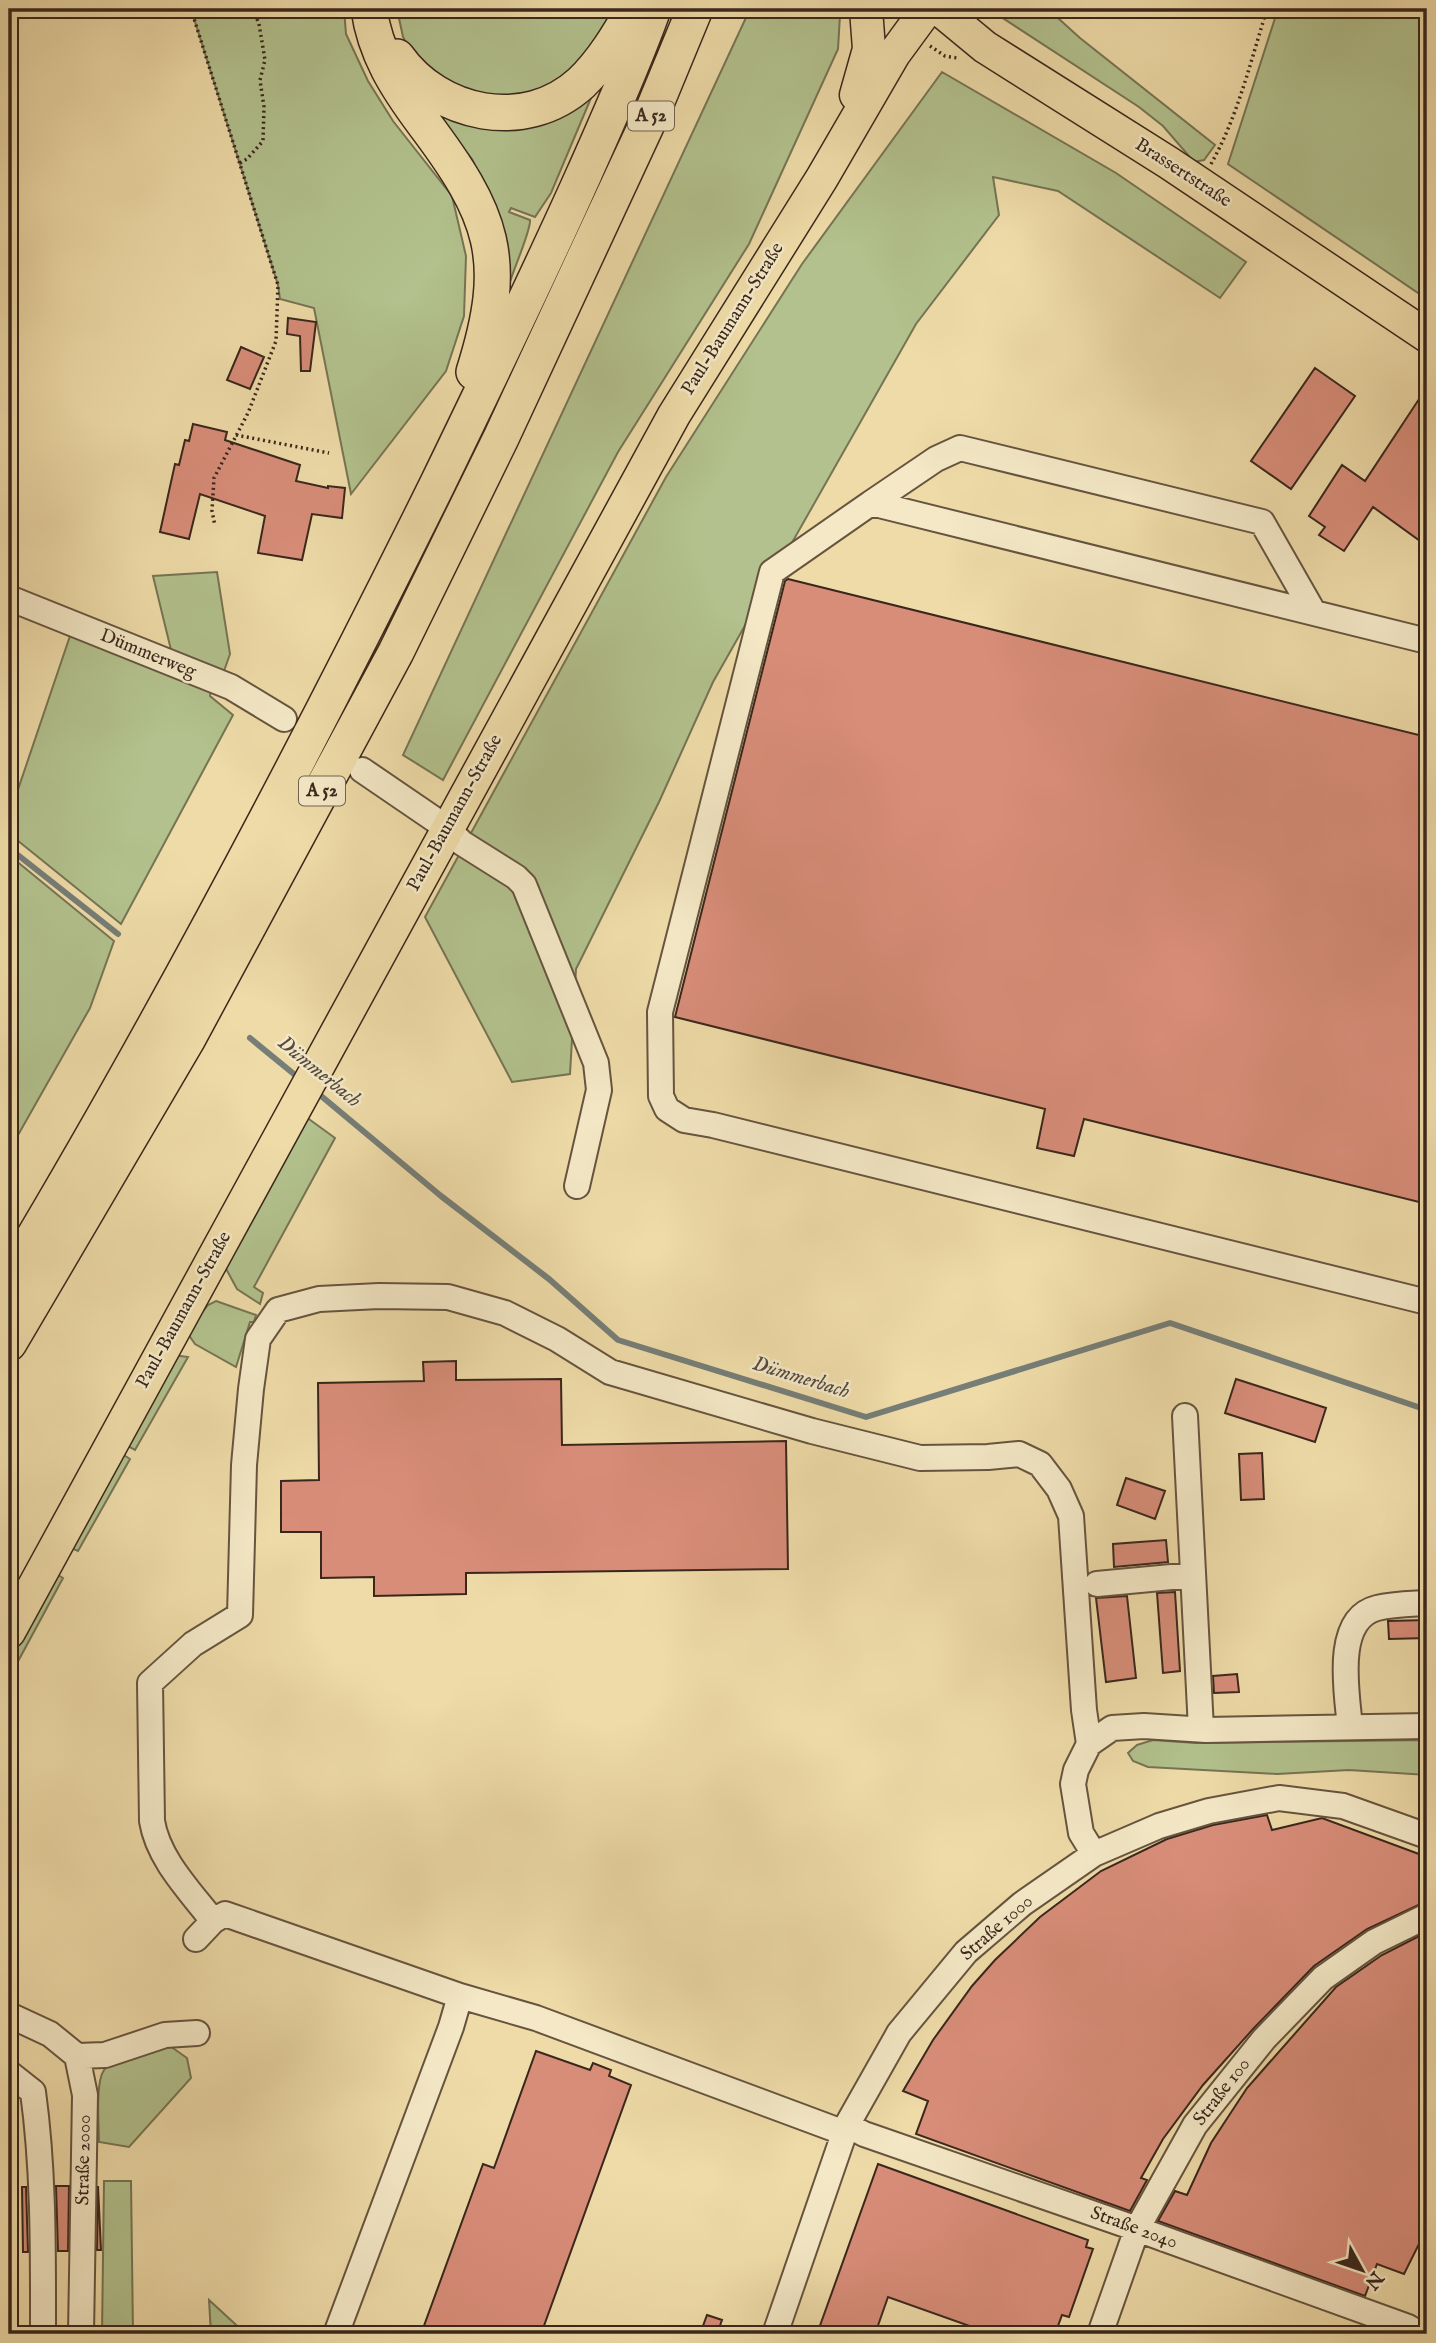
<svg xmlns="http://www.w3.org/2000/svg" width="1436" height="2343" font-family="'IM FELL English',serif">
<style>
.green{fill:#b2c18d;stroke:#767454;stroke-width:2}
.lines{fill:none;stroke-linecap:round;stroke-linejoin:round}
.stream{stroke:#767e77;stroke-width:6}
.building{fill:#d88d79;stroke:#3a271c;stroke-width:2}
.minor-casing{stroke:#67543f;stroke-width:28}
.major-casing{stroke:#3a271c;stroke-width:35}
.highway-casing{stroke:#3a271c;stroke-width:38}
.path{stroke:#3a271c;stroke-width:3.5;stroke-dasharray:2 3.5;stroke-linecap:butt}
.minor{stroke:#f4e8c6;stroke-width:24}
.major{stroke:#eedba8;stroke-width:32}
.highway{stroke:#eedba8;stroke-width:35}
.labels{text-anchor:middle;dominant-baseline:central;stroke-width:5;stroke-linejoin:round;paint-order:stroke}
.shield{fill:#f4e8c6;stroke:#72614f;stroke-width:2}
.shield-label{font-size:18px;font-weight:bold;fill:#3a271c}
.street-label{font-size:19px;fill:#3a271c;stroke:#f4e8c6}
.water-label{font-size:21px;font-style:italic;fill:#534b42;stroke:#f4e8c6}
</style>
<rect width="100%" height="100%" fill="#eedba8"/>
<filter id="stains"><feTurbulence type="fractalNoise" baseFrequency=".00286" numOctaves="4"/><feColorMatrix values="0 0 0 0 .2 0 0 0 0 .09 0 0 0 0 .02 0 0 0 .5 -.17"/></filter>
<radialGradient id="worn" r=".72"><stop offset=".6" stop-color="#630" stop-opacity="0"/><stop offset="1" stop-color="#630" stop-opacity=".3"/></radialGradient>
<path class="green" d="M 191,9 L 344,9 L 346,34 L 368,81 L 393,121 L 452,196 L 466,256 L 464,316 L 446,371 L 351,494 L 314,308 L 280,299 L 278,285 Z
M 397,9 L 614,9 L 583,58 L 554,83 L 530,94 L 506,96 L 482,96 L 455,88 L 416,60 L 403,37 Z
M 750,9 L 837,9 L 840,15 L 838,49 L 749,244 L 618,452 L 443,780 L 403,755 Z
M 993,9 L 1048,9 L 1080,38 L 1215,145 L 1204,160 L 1194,162 L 1163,126 L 1139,107 L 995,13 Z
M 1278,9 L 1427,9 L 1427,299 L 1228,164 Z
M 942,72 L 1116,173 L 1246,262 L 1220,298 L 1058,191 L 993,177 L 999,215 L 916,324 L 713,682 L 659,802 L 576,969 L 570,1074 L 512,1082 L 425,917 L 666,477 L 802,264 Z
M 599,79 L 551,193 L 535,217 L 511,208 L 509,212 L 530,220 C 531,230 514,268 510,282 L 507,280 L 487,190 L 472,159 L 424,101 L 448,114 Z
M 217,572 L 230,654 L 224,671 L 172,654 L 153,576 Z
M 70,636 L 83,636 L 211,690 L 210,696 L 233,715 L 121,924 L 17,840 L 9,854 L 9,816 Z
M 9,855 L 114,941 L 90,1008 L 9,1151 Z
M 302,1114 L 335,1138 L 254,1287 L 263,1293 L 260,1304 L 237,1289 L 224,1265 Z
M 216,1301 L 256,1315 L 254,1322 L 250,1322 L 236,1367 L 195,1344 L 186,1331 L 208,1305 Z
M 173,1355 L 188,1357 L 135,1450 L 124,1444 Z
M 119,1452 L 130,1459 L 78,1551 L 71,1548 Z
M 58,1575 L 63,1578 L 9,1678 L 9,1655 L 48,1582 Z
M 1153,1740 L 1196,1743 L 1427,1740 L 1427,1775 L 1349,1770 L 1277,1774 L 1148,1767 L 1133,1761 L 1128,1753 L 1137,1745 Z
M 170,2046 L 187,2058 L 191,2078 L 129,2147 L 99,2142 C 99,2126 95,2083 104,2070 C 112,2057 155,2050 170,2046 Z
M 104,2181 L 131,2181 L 133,2334 L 102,2334 Z
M 209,2300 L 246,2334 L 211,2334 Z"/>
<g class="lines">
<path class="stream" d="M 9,848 L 118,934
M 250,1038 L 300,1079
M 314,1090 L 441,1196 L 549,1279 L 618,1340 L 866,1417 L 1170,1323 L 1427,1410"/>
</g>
<path class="building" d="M 288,318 L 316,322 L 310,371 L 301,371 L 300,336 L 287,334 Z
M 241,347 L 264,357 L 250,389 L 227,380 Z
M 1315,368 L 1355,396 L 1291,489 L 1251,461 Z
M 1427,387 L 1427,546 L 1373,507 L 1344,551 L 1319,535 L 1325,527 L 1309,516 L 1342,465 L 1365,481 Z
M 193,424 L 227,432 L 225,440 L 300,465 L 296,481 L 328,488 L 328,486 L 345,488 L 342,518 L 312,514 L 302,560 L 258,553 L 265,516 L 200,494 L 189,539 L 160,532 L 175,464 L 179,465 L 185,440 L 189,441 Z
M 788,579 L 1427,737 L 1427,1204 L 1084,1119 L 1074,1156 L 1037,1148 L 1045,1109 L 675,1017 L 785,581 Z
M 456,1361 L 456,1380 L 561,1379 L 562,1445 L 786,1441 L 788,1569 L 466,1573 L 466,1594 L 374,1596 L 374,1577 L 321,1578 L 321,1532 L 281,1532 L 281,1481 L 319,1480 L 318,1383 L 424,1381 L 423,1362 Z
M 1236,1379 L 1326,1408 L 1315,1442 L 1225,1413 Z
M 1262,1453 L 1264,1499 L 1241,1500 L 1239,1454 Z
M 1126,1478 L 1165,1491 L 1155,1519 L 1117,1505 Z
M 1166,1540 L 1168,1562 L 1114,1567 L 1113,1544 Z
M 1175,1592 L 1180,1671 L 1163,1673 L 1157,1593 Z
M 1127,1596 L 1136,1678 L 1106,1682 L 1096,1598 Z
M 1427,1620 L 1427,1638 L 1389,1639 L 1388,1621 Z
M 1237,1674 L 1239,1692 L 1214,1693 L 1213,1676 Z
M 1267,1815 L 1272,1830 L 1322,1818 L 1427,1857 L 1427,1901 L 1367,1929 L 1314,1966 L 1253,2029 L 1203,2085 L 1163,2139 L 1141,2178 L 1147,2180 L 1130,2211 L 916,2134 L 928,2101 L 903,2091 L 933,2040 L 972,1986 L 995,1960 L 1040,1917 L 1101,1871 L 1167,1839 L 1213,1825 Z
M 1427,1932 L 1427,2228 L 1404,2274 L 1377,2264 L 1365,2296 L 1158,2221 L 1175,2191 L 1187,2195 L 1211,2143 L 1247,2088 L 1336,1987 L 1382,1955 Z
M 536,2051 L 590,2070 L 593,2063 L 611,2070 L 609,2076 L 631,2085 L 541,2334 L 421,2334 L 483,2164 L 494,2168 Z
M 878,2164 L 1088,2240 L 1086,2247 L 1093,2249 L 1069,2317 L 1062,2315 L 1055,2334 L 992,2334 L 888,2297 L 875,2334 L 817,2334 Z
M 56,2186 L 69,2186 L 68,2251 L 58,2251 Z
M 98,2186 L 101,2250 L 97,2250 Z
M 22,2187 L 26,2187 L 28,2252 L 23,2252 Z
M 707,2315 L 722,2320 L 717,2334 L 700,2334 Z"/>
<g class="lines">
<g class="minor-casing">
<path id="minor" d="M 871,503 L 936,459 L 960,448 L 1262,522 L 1314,613
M 9,598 L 231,687 L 284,719
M 1427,641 L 871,503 L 772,572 L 660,1012 L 661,1096 L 667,1109 L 684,1120 L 713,1125 L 1427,1302
M 362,770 L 447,828 L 462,843 L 516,877 L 524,885 L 596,1063 L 599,1090 L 577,1186
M 1185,1416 L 1201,1729
M 1097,1584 L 1193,1575
M 1350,1727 C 1347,1694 1333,1619 1377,1608 C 1393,1604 1411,1604 1427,1603
M 1094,1854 L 1081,1833 L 1073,1784 L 1076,1770 L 1089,1744 L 1112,1728 L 1144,1726 L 1206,1730 L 1427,1726
M 213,1921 C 190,1891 158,1859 152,1821 L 150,1683 L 193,1644 L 240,1615 L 244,1465 L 251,1389 L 258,1339 L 278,1310 L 319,1299 L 379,1296 L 448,1297 L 505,1313 L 557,1339 L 610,1372 L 812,1431 L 920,1458 L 988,1457 L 1019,1454 L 1040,1464 L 1059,1489 L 1071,1516 L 1084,1710 L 1089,1744
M 196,1939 L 213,1921 L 225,1914 L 460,1996 L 451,2027 L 336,2334
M 460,1996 L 536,2018 L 845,2133
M 9,2015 L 50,2034 L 77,2056 L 85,2095 L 81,2334
M 77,2056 L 105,2055 L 165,2035 L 197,2033
M 9,2073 L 33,2092 C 44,2172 43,2253 43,2334
M 847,2125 L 864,2134 L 1123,2224 L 1408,2327 L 1420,2334
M 775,2334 L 847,2125 L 899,2033 L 966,1952 L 1022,1904 L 1094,1854 L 1159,1826 L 1209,1811 L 1279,1798 L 1343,1806 L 1427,1836
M 1100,2334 L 1137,2229 L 1195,2125 L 1264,2039 L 1323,1978 L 1374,1942 L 1427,1916"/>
</g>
<g class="major-casing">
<path id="major" d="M 939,9 L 985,47 L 1169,163 L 1427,336
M 856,95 L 869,49 L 866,9
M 9,1632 L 674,415 L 822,178 L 894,54 L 927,9"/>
</g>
<g class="highway-casing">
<path id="highway" d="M 369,9 C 375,53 397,87 423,122 C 493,215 510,258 474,372
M 397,57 C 438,115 525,134 581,83 C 603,62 619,35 634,9
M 9,1279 C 164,1021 304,754 437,485 C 487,382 537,279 584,174 C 608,120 633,65 653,9
M 9,1343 L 187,1040 L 396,652 L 501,438 L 652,113 L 695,9"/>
</g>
<path class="path" d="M 191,9 L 278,285 L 276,341 L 248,413 L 214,478 L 212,511 L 215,526
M 930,46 L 945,56 L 957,58
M 240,163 L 247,159 L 263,141 L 264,107 L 260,80 L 265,60 L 259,24 L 253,9
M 1211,164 C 1238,116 1251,60 1267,9
M 236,435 L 329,453"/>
<use href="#minor" class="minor"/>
<use href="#major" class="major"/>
<use href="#highway" class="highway"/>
</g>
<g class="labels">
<g class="shield">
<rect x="628" y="101.5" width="46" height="29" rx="5"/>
<rect x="299" y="776.5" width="46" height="29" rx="5"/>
</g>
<g class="shield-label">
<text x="651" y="116">A 52</text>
<text x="322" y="791">A 52</text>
</g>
<g class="street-label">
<text transform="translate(1183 173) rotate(33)">Brassertstraße</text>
<text transform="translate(733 319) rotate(-58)">Paul-Baumann-Straße</text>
<text transform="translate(148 654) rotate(22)">Dümmerweg</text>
<text transform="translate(455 813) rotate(-61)">Paul-Baumann-Straße</text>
<text transform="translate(184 1310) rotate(-61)">Paul-Baumann-Straße</text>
<text transform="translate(997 1928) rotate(-41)">Straße 1000</text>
<text transform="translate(1222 2092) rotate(-52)">Straße 100</text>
<text transform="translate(84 2160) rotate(-89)">Straße 2000</text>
<text transform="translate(1134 2228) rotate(20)">Straße 2040</text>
</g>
<g class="water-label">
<text transform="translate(319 1072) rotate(39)">Dümmerbach</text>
<text transform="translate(801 1378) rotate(17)">Dümmerbach</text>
</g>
</g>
<rect width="1436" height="2343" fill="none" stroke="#eedba8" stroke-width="35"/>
<rect x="10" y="10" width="1415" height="2322" fill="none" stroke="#3a271c" stroke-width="3.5"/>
<rect x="18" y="18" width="1401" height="2308" fill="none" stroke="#3a271c" stroke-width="2"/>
<g transform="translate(1362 2270) rotate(130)" stroke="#f4e8c6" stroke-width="5" paint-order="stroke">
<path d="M0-5L12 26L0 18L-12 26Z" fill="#3a271c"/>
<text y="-10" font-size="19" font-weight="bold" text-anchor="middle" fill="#3a271c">N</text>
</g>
<rect width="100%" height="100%" filter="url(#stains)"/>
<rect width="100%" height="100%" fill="url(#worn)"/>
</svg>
